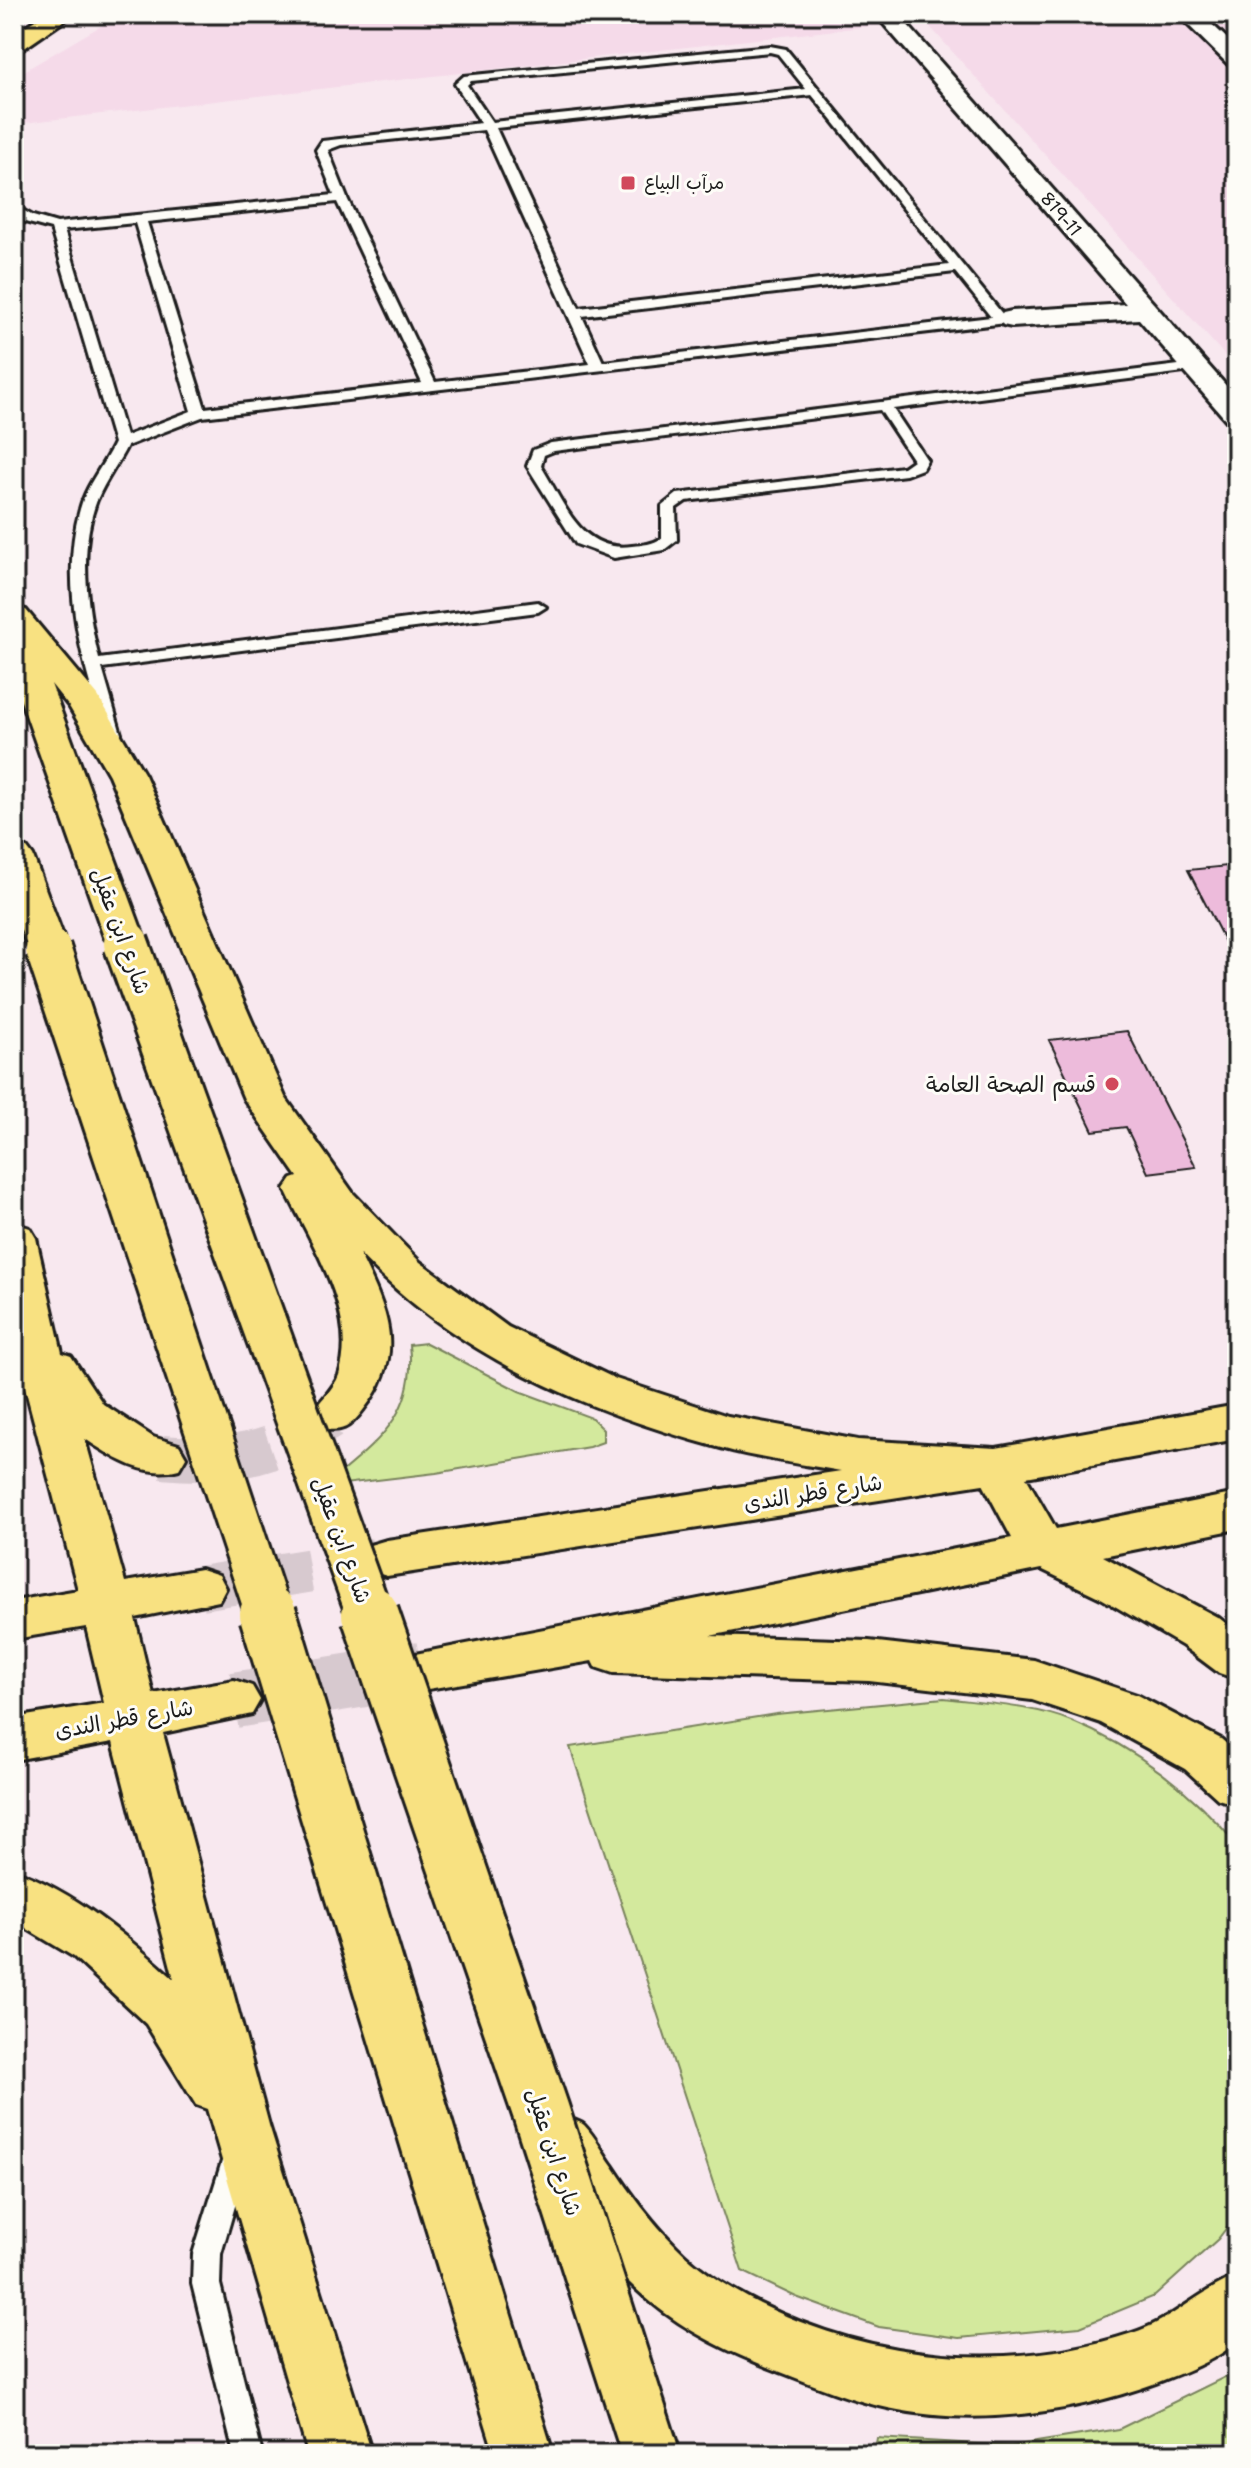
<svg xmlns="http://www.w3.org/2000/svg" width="1251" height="2468" font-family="'Shantell Sans','Playpen Sans Arabic',sans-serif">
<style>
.built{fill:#f5dae9}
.green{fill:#d3e99d;stroke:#78825c;stroke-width:2}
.building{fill:#edbbdb;stroke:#1c1c1c;stroke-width:2}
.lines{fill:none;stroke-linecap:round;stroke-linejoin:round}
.primary-tunnel-far1{stroke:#d7c9cf;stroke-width:44;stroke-dasharray:44 22;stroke-linecap:butt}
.primary-tunnel{stroke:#d7c9cf;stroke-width:56;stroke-dasharray:56 28;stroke-linecap:butt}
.service-casing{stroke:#1c1c1c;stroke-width:6}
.minor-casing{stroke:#1c1c1c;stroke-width:6}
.primary-casing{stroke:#1c1c1c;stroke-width:6}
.service{fill:#fdfcf7;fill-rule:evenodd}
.minor{fill:#fdfcf7;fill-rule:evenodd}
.primary{fill:#f8e181;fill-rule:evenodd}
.primary-bridge-far2-casing{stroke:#1c1c1c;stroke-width:40;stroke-linecap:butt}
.primary-bridge-far1-casing{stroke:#1c1c1c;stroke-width:50;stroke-linecap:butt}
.primary-bridge-casing{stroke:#1c1c1c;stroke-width:62;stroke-linecap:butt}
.primary-bridge-far2{stroke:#f8e181;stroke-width:35}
.primary-bridge-far1{stroke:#f8e181;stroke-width:44}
.primary-bridge{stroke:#f8e181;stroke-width:56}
.poi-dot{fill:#d1495b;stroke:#fdfcf7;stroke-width:3}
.labels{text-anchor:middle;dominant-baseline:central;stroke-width:6;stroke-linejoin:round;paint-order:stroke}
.far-poi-label{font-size:18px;fill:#1c1c1c;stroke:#fdfcf7;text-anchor:start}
.far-street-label{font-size:18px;fill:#1c1c1c;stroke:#fdfcf7}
.street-label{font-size:22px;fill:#1c1c1c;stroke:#fdfcf7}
.poi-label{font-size:22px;fill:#1c1c1c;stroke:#fdfcf7;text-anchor:end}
</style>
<rect width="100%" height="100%" fill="#f8e8ef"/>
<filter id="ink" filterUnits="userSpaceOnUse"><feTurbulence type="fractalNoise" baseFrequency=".0125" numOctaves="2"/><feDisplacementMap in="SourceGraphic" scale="16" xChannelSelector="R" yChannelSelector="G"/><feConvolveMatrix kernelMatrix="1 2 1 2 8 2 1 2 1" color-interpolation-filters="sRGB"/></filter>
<g filter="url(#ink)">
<path class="built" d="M 121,14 L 1237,14 L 1237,369 L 924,20 L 14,124 L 14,77 Z"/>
<path class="green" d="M 426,1343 L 519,1391 L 592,1418 L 603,1429 L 603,1442 L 589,1447 L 436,1473 L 344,1484 L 339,1474 C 384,1437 417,1408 409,1345 Z
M 944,1698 C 983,1703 1035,1706 1071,1721 C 1135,1747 1193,1792 1237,1845 L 1237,2214 L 1218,2239 L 1155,2296 L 1080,2327 L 959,2338 L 879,2327 L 796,2297 L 742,2271 L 570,1747 L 776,1714 Z
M 1237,2371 L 1237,2454 L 874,2454 L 877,2438 L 1011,2446 L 1119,2429 Z"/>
<path class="building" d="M 1237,865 L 1237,965 L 1188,870 Z
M 1127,1031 L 1196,1167 L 1148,1173 L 1126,1127 L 1093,1131 L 1049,1040 Z"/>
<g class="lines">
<path class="primary-tunnel-far1" d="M 162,1457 C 233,1463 274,1455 334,1415
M 201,1588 L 387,1558"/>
<path class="primary-tunnel" d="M 234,1700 L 421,1670"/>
<g class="service-casing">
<path id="service" d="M 770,46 L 786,49 L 1004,316 L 1015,316 L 1015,322 L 202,417 L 127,446 C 118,464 105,481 97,500 C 78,549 87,610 99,659 L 538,602 L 546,607 L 538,612 L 102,668 L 121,734 L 119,737 L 107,737 C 99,724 96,706 92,691 C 75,633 63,569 80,509 C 86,485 104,465 114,443 L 51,229 L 25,222 L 14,215 L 14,205 L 33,216 L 57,223 L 334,195 L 316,150 L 322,141 L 481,123 L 455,84 L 464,76 ZM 770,52 L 778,54 L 806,89 L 492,122 L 467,85 L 471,81 ZM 812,95 L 949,265 L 579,308 L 496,128 ZM 484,130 L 590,364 L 435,382 L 347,198 L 328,150 L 341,145 ZM 337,202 L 422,383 L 205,408 L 147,222 ZM 135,223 L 191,411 L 126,436 L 64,230 ZM 955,272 L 991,317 L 603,362 L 582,316 Z
M 1195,363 L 1202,367 L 1200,370 L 893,409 L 927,460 L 922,469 L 906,475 L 686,501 L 676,508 L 677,540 L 664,550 L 614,558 L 576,544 L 527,466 L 533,450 L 551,443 ZM 880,410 L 913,460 L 903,467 L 677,494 L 662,506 L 662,538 C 653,544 643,545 632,546 C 580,553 565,504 541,466 L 544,455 L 554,451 Z
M 236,2146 L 245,2150 L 249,2158 L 221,2254 L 220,2284 L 262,2454 L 234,2454 L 192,2284 L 193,2254 L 223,2158 L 227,2150 Z"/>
</g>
<g class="minor-casing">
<path id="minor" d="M 875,14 L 898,14 L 1237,398 L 1237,423 L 1227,421 L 1139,319 L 1012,327 L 1003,325 L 999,319 L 1003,313 L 1012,311 L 1126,304 Z
M 1177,14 L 1201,14 L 1237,48 L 1237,67 L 1229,65 Z"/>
</g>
<g class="primary-casing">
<path id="primary" d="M 45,14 L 74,14 L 23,49 L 14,52 L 14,33 Z
M 14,607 L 26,610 L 98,696 L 145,775 L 285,1097 L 353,1193 L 420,1262 L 508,1327 L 616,1379 L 728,1416 L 858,1440 L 996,1448 L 1237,1405 L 1237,1439 L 1026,1477 L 1056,1529 L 1237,1493 L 1237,1529 L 1103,1556 L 1219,1618 L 1237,1632 L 1237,1679 L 1219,1673 L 1183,1646 L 1101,1598 L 1041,1569 L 710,1636 L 869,1641 L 1034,1660 L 1137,1695 L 1221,1739 L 1237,1753 L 1237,1805 L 1218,1799 L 1185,1769 L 1101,1723 L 1032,1700 L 869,1681 L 613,1673 L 595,1667 L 592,1661 L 428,1689 L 410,1683 L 403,1669 L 410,1655 L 1012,1538 L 983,1484 L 387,1576 L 370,1571 L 362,1558 L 370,1545 L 387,1540 L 841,1471 C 802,1464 760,1459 721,1448 C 588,1412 454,1355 359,1253 C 387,1310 408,1353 364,1409 C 350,1428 341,1434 317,1427 L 311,1415 C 318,1402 334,1389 339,1375 C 359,1313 311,1244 285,1189 L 292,1179 L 298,1177 L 244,1099 L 109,775 L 70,708 L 51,684 L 144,937 L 138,945 L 124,949 L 110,945 L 104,937 L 14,681 Z
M 14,845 L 27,848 L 33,856 L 68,949 L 62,957 L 48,961 L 34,957 C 11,923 14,884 14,845 Z
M 14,1223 L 30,1228 L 36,1238 L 62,1353 L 71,1356 L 103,1404 L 153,1437 L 179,1445 L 186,1457 L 179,1469 C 145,1479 113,1457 85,1439 L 125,1582 L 201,1569 L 219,1575 L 226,1588 L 219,1601 L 135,1618 L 153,1694 L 234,1680 L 252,1686 L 260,1700 L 252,1714 L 163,1733 L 269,2125 L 372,2454 L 308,2454 L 207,2109 L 196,2105 L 146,2024 L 74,1957 L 14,1921 L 14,1870 C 76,1892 126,1936 174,1979 L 113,1742 L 14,1760 L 14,1718 L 104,1703 L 86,1627 L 14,1639 L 14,1601 L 78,1590 L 14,1345 Z
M 562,2116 C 569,2119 579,2121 584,2125 C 595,2136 603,2153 612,2165 C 631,2194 651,2221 676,2246 C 700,2271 729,2288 760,2304 C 875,2361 1009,2373 1132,2333 C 1174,2320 1198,2291 1237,2276 L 1237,2342 C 1214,2361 1184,2372 1156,2383 C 1074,2413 974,2427 888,2408 C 850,2400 814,2385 778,2371 C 734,2354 688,2333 651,2302 C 608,2268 556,2192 533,2142 L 541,2124 Z"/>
</g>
<use href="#service" class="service"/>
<use href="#minor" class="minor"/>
<use href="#primary" class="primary"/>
<g class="primary-bridge-far2-casing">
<path id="primary-bridge-far2" d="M 124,937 L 127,945"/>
</g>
<g class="primary-bridge-far1-casing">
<path id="primary-bridge-far1" d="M 126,943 L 370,1616
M 48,949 L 269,1616"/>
</g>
<g class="primary-bridge-casing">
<path id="primary-bridge" d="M 268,1614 L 524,2454
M 370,1614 L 541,2112 L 651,2454"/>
</g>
<use href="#primary-bridge-far2" class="primary-bridge-far2"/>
<use href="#primary-bridge-far1" class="primary-bridge-far1"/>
<use href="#primary-bridge" class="primary-bridge"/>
</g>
</g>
<g class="poi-dot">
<rect x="620" y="175" width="16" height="16" rx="4"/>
<circle cx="1112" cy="1084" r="8"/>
</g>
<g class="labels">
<g class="far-poi-label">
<text x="644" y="183">مرآب البياع</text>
</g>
<g class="far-street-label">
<text transform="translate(1061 214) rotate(49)">819-11</text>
</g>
<g class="street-label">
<text transform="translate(121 931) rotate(70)">شارع ابن عقيل</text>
<text transform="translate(813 1493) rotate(-9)">شارع قطر الندى</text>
<text transform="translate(342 1540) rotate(70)">شارع ابن عقيل</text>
<text transform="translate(124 1719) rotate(-10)">شارع قطر الندى</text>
<text transform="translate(554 2152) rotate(72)">شارع ابن عقيل</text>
</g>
<g class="poi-label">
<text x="1096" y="1084">قسم الصحة العامة</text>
</g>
</g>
<rect width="1251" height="2468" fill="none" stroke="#fdfcf7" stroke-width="48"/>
<rect x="24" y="24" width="1203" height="2420" fill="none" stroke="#1c1c1c" stroke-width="3" filter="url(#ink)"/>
</svg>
